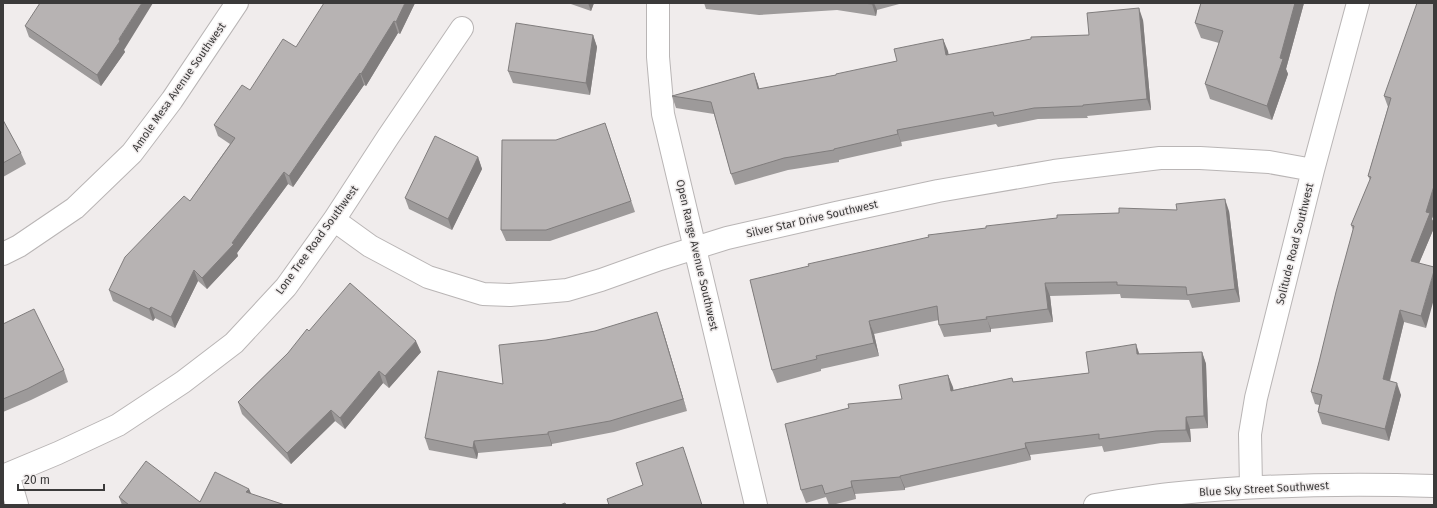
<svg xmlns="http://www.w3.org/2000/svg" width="1437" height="508" font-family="'Fira Sans',sans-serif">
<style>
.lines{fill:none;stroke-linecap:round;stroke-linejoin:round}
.minor-casing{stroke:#b9b5b5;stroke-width:24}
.tertiary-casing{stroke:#b9b5b5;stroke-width:24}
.minor{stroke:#fff;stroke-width:22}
.tertiary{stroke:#fff;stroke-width:22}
.wall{fill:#9d9a9a}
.shaded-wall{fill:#807d7d}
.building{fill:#b7b3b3;stroke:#807d7d}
.labels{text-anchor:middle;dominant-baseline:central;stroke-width:3;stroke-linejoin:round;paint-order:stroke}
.street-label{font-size:11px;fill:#3b3a3a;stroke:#f0ecec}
</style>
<rect width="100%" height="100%" fill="#f0ecec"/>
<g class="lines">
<g class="minor-casing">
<path id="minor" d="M 658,3 L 658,57 L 663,114 L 756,505
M 334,220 L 370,246 L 428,277 L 483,294 L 510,295 L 567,290 L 601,280 L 660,259 L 727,238 L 836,213 L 938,191 L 1054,171 L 1160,158 L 1200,158 L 1269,162 L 1313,170
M 8,474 L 17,505
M 3,476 L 58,453 L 118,425 L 183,382 L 234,343 L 286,287 L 334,220 L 388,137 L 462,28
M 1251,487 L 1250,434 L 1256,398 L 1313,170 L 1358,3
M 1095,505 C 1120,501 1145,497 1170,494 C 1257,485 1346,483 1434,486"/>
</g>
<g class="tertiary-casing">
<path id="tertiary" d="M 3,254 L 19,246 L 75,208 L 132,153 L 172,100 L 237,3"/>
</g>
<use href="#minor" class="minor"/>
<use href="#tertiary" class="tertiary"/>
</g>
<path class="wall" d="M 415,3 L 400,34 L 398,33 L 366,86 L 364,85 L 293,187 L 288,184 L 237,253 L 238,256 L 207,289 L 198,281 L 175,328 L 155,318 L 153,321 L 113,301 L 109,290 L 190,201 L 230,144 L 218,136 L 214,125 L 250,90 L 296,47 Z
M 568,3 L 594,3 L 591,11 Z
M 704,3 L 903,3 L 877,10 L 876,16 L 837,10 L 759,15 L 706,9 Z
M 1201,3 L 1304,3 L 1286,69 L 1288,74 L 1272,120 L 1210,99 L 1205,84 L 1219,43 L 1201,38 L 1195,23 Z
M 1434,3 L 1434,213 L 1432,219 L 1434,223 L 1434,228 L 1419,263 L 1426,328 L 1404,322 L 1390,381 L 1401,395 L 1389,441 L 1322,424 L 1318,412 L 1319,405 L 1315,404 L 1311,392 L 1319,362 L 1353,230 L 1351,225 L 1370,180 L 1368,176 L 1388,107 L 1384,96 Z
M 1143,20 L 1151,110 L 1087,116 L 1088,118 L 1038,119 L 998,127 L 996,124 L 901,142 L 902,146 L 839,160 L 839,162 L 788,170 L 735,185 L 731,174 L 714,114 L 676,108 L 672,96 L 754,73 L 759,89 L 836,75 L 897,61 L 943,39 L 948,55 L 1089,35 Z
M 25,26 L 124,50 L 125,52 L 101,86 L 29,37 Z
M 593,35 L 597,47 L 590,95 L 513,83 L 508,71 Z
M 3,120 L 21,153 L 26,164 L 3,177 Z
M 609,134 L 635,212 L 550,241 L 506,241 L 501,230 L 556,140 Z
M 478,157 L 482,169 L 452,230 L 409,209 L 405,198 Z
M 1229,211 L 1240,302 L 1192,308 L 1189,300 L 1121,298 L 1120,294 L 1050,296 L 1053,322 L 991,329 L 991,332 L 944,337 L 939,325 L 939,320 L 874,334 L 879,356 L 821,369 L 821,371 L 777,383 L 772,370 L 750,280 Z
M 3,324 L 64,370 L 68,382 L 31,400 L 3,412 Z
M 661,324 L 687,411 L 614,432 L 552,444 L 552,446 L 478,453 L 477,459 L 429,450 L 425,438 L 503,384 L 546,340 Z
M 309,331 L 421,352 L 389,388 L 383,383 L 345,429 L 335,421 L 291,464 L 242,414 L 238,402 L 288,353 Z
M 1202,352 L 1206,364 L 1208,428 L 1190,429 L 1191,442 L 1161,443 L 1104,452 L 1102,446 L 1030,455 L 1031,460 L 905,488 L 905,490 L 855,494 L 856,499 L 832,505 L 829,505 L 826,497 L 806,503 L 801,490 L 902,399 L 948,375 L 953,390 L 1012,378 L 1013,382 L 1089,373 L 1139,354 Z
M 249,489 L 251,494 L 285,505 L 122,505 L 119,497 L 200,502 Z"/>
<path class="shaded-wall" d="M 142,3 L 153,3 L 124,50 L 125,52 L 101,86 L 97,75 L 119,39 Z
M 405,3 L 415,3 L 400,34 L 396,22 Z
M 588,3 L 594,3 L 591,11 Z
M 872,3 L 874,3 L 877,10 L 876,16 L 872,4 Z
M 1295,3 L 1304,3 L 1286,69 L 1288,74 L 1272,120 L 1267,106 L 1280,58 Z
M 1139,8 L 1143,20 L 1151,110 L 1147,99 Z
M 394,21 L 398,33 L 366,86 L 361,74 Z
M 593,35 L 597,47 L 590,95 L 586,83 Z
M 943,39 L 948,51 L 951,67 L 946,55 Z
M 360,73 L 364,85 L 293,187 L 289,176 Z
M 754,73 L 758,84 L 762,100 L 758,89 Z
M 897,130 L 901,142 L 902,146 L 898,134 Z
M 478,157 L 482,169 L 452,230 L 448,219 Z
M 284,172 L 288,184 L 237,253 L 238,256 L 207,289 L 202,278 L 232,243 Z
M 1434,186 L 1434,213 L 1432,219 L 1434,223 L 1434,228 L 1415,273 L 1411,261 Z
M 1225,199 L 1229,211 L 1240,302 L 1235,289 Z
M 194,270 L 198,281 L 175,328 L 171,317 Z
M 1434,271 L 1434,299 L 1426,328 L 1421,316 Z
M 1045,283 L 1050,296 L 1053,322 L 1048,309 Z
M 151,307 L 155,318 L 153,321 L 149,309 Z
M 1400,310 L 1404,322 L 1387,391 L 1383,379 Z
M 657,312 L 661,324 L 687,411 L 683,399 Z
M 986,317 L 991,329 L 991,332 L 987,319 Z
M 869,321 L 874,334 L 879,356 L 874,343 Z
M 416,341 L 421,352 L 389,388 L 385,376 Z
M 1136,344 L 1140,356 L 1137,354 Z
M 1202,352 L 1206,364 L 1208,428 L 1204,416 Z
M 379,371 L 383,383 L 345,429 L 340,418 Z
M 948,375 L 953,387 L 956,403 L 951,391 Z
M 1397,383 L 1401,395 L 1389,441 L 1385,429 Z
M 331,410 L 335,421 L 291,464 L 287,453 Z
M 1186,417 L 1190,429 L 1191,442 L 1186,430 Z
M 548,432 L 552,444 L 552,446 L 548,434 Z
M 474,441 L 478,453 L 477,459 L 473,448 Z
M 1025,443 L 1030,455 L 1031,460 L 1026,448 Z
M 900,476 L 905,488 L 905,490 L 900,477 Z
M 851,481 L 855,494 L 856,499 L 852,487 Z
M 249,489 L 254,500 L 246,492 Z"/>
<path class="building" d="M 40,3 L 142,3 L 119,39 L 120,41 L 97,75 L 25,26 Z
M 324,3 L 405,3 L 396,22 L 394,21 L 361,74 L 360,73 L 289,176 L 284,172 L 232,243 L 234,244 L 202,278 L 194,270 L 171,317 L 151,307 L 149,309 L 109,290 L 125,257 L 184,196 L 190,201 L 235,138 L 214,125 L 242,85 L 250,90 L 283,39 L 296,47 Z
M 863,3 L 872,3 L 872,4 Z
M 1201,3 L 1295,3 L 1280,58 L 1283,59 L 1267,106 L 1205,84 L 1223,31 L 1195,23 Z
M 1417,3 L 1434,3 L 1434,186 L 1426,212 L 1430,213 L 1411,261 L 1434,267 L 1434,271 L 1421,316 L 1400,310 L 1383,379 L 1397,383 L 1385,429 L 1318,412 L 1322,395 L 1311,392 L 1319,362 L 1336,292 L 1354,226 L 1351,225 L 1371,177 L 1368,176 L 1391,98 L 1384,96 Z
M 1139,8 L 1147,99 L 1083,105 L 1083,106 L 1034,108 L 994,116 L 993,112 L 897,130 L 898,134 L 834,149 L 834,150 L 784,158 L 731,174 L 711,102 L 672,96 L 754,73 L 758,89 L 836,75 L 836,74 L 897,61 L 894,49 L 943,39 L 946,55 L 1031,39 L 1031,37 L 1089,35 L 1087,13 Z
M 516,23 L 593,35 L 586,83 L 508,71 Z
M 3,120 L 21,153 L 3,163 Z
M 605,123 L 631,201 L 546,230 L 501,230 L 502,140 L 556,140 Z
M 435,136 L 478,157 L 448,219 L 405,198 Z
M 1225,199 L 1235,289 L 1187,295 L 1186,287 L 1117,285 L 1117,282 L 1045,283 L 1048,309 L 986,317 L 987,319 L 939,325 L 937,306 L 869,321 L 874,343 L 816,356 L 817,359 L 772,370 L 750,280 L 809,266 L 808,264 L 929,237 L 928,235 L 986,228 L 986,226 L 1057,218 L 1057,215 L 1119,213 L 1119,208 L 1177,210 L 1176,204 Z
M 350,283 L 416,341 L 385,376 L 379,371 L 340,418 L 331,410 L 287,453 L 238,402 L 288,353 L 307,329 L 309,331 Z
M 34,309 L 64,370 L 27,389 L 3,399 L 3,324 Z
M 657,312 L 683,399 L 610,421 L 548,432 L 548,434 L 474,441 L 473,448 L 425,438 L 438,371 L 503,384 L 499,345 L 546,340 L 595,331 Z
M 1136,344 L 1137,354 L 1202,352 L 1204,416 L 1186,417 L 1186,430 L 1156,431 L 1099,439 L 1099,434 L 1025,443 L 1026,448 L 900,476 L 900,477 L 851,481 L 852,487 L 825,494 L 822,485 L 801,490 L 785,424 L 849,408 L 848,404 L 902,399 L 899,385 L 948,375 L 951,391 L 1012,378 L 1013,382 L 1089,373 L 1086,352 Z
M 683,447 L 702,505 L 609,505 L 607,499 L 643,485 L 636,463 Z
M 146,461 L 200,502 L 215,472 L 249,489 L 246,492 L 285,505 L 129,505 L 119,497 Z
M 565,503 L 566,505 L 560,505 Z"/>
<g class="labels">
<g class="street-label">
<text transform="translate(179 87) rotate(-55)">Amole Mesa Avenue Southwest</text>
<text transform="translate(812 219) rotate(-13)">Silver Star Drive Southwest</text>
<text transform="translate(317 240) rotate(-54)">Lone Tree Road Southwest</text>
<text transform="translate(1295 244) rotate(-76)">Solitude Road Southwest</text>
<text transform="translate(697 255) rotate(77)">Open Range Avenue Southwest</text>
<text transform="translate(1264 489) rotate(-3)">Blue Sky Street Southwest</text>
</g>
</g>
<rect width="1437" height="508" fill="none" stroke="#3b3a3a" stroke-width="8"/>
<path d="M18 484v6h86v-6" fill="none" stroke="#3b3a3a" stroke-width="2"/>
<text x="24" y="484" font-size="12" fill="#3b3a3a" stroke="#f0ecec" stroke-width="3" paint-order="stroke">20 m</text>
</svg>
